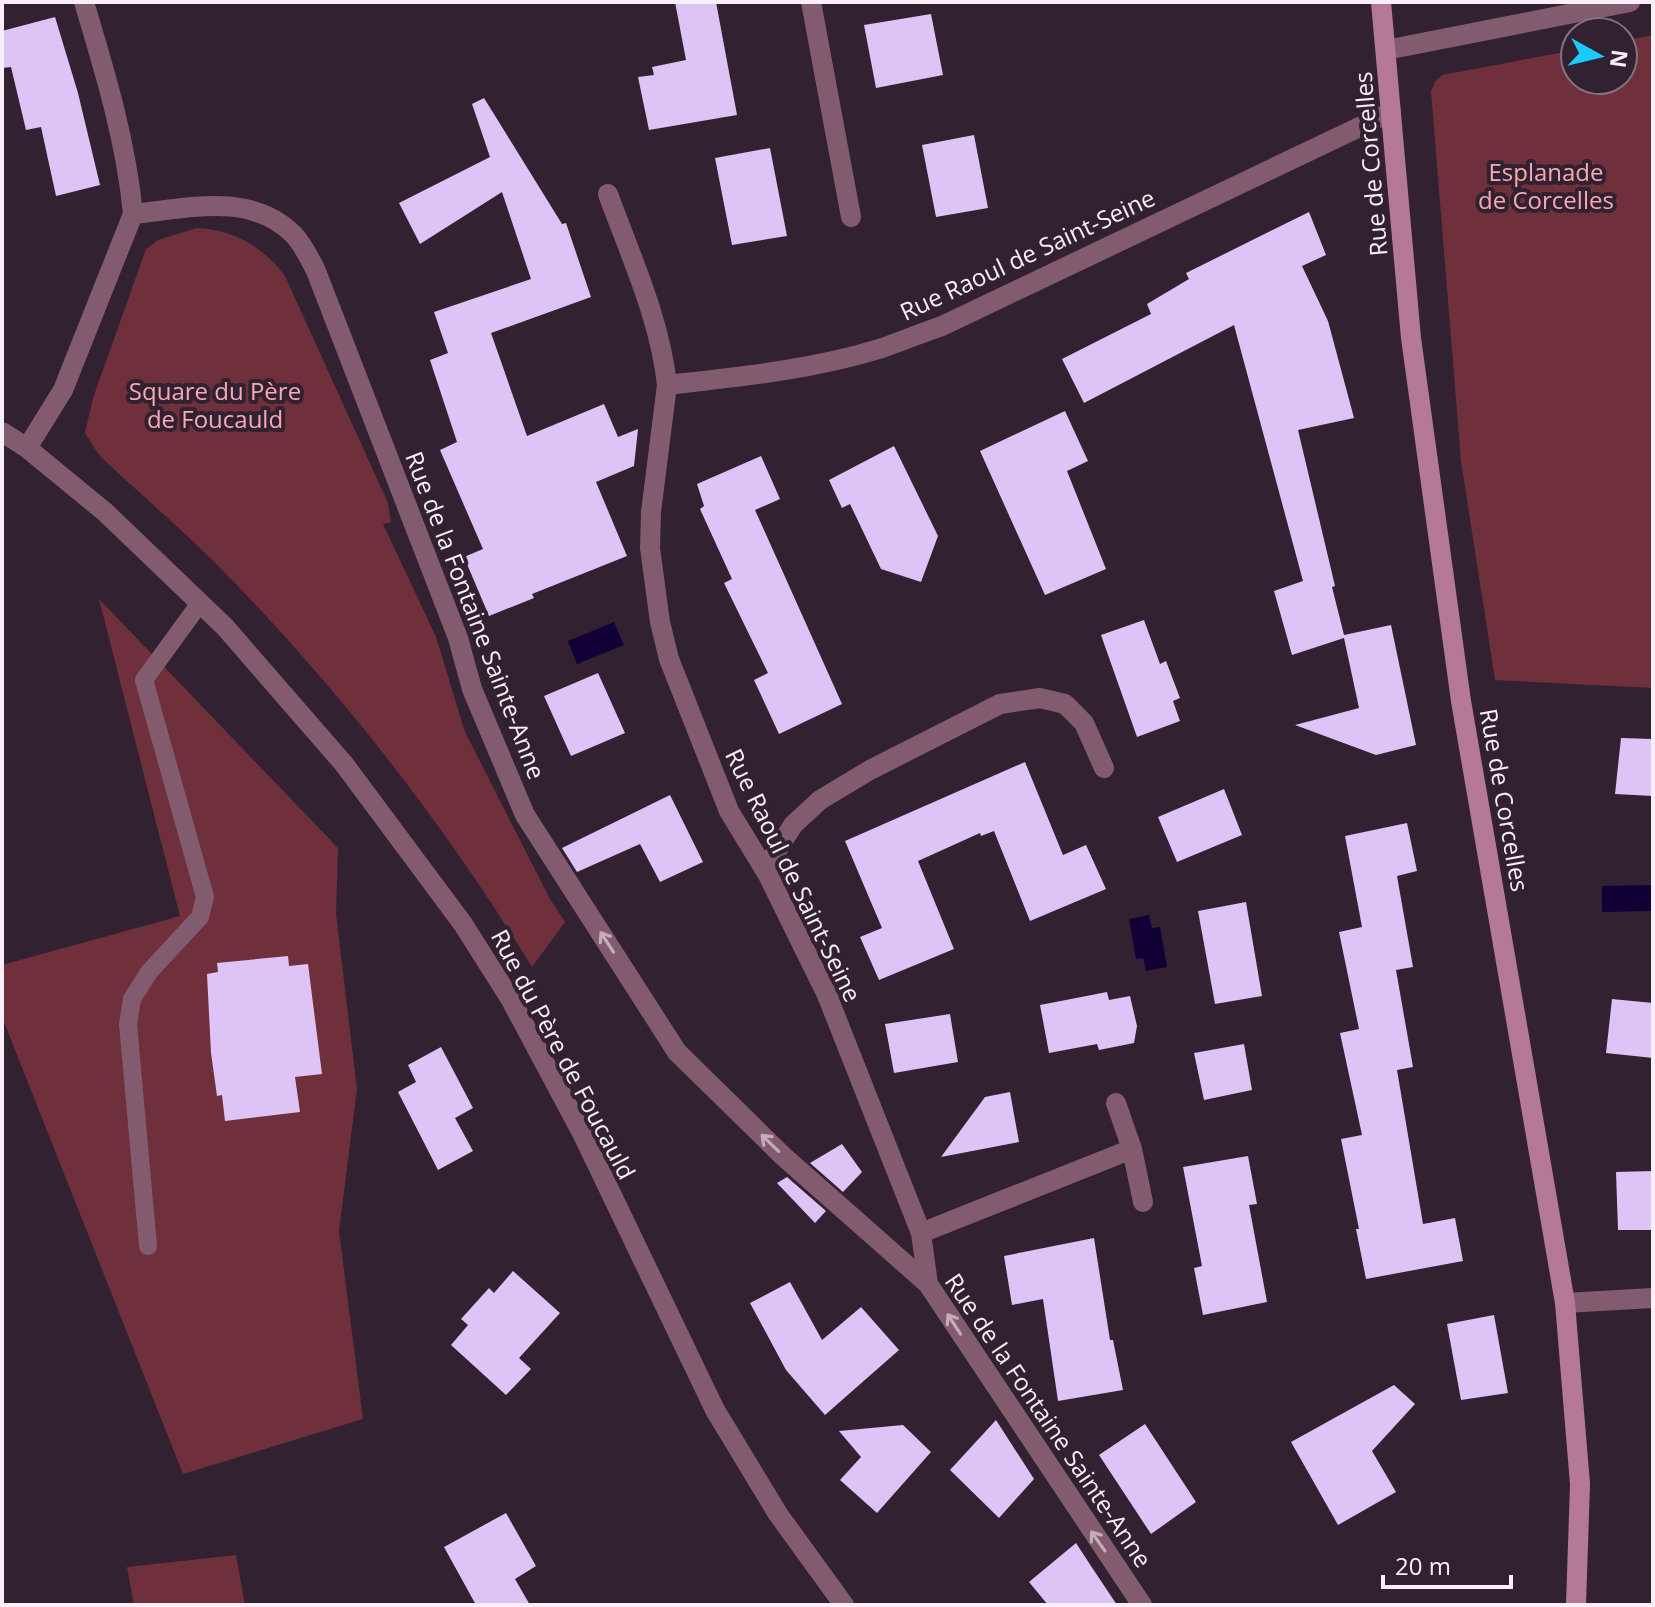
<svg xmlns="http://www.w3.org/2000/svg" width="1655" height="1607" font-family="'Open Sans',sans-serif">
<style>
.green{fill:#6f303c}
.water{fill:#110036}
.building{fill:#ddc3f6}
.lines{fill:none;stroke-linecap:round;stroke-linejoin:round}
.service{stroke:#825c6e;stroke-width:18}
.minor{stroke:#825c6e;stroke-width:20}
.secondary{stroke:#b57996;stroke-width:20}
.oneway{stroke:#c4acba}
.labels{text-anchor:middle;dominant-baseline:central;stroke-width:8;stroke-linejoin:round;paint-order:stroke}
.street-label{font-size:24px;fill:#faeef9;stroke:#322131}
.park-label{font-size:24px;fill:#f7a9b4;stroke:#322131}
</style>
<rect width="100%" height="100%" fill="#322131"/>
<path class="green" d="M 1653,35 L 1653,688 L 1495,680 L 1461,461 L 1431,91 L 1435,82 L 1442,75 L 1575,50 L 1575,80 L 1623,80 L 1623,41 Z
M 197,228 C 232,229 264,247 285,276 L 388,503 L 391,522 L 383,524 L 436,637 L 465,732 L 550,899 L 565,922 L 532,967 C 446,827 346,698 232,580 C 190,536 143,497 99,455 L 85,433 L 93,398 L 146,249 L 158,240 Z
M 99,599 L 338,848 L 336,914 L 357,1089 L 339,1231 L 363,1419 L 183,1474 L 2,1017 L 2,965 L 180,916 Z
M 236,1555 L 245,1605 L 134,1605 L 127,1567 Z"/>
<path class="water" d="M 614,622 L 624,645 L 577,664 L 568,641 Z
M 1653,885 L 1653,911 L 1602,912 L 1602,886 Z
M 1149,915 L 1152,928 L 1160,927 L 1167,967 L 1146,971 L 1143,958 L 1136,959 L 1129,919 Z"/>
<path class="building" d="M 675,2 L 716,2 L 737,115 L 649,130 L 638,77 L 654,75 L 652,67 L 686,60 Z
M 931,14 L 943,75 L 876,88 L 864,25 Z
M 55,17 L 78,93 L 100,185 L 56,196 L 41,127 L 26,130 L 11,67 L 2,68 L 2,31 Z
M 484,98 L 562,224 L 566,223 L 591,297 L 491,333 L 527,436 L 604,404 L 618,437 L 638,429 L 634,466 L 596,482 L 627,556 L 532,594 L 534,598 L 489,616 L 464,557 L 483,549 L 440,450 L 457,442 L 430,360 L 448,353 L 434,312 L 531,279 L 502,192 L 420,244 L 399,203 L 490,157 L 472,104 Z
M 974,135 L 988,208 L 936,217 L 922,145 Z
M 770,148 L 787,236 L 732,245 L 715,158 Z
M 1309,212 L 1326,255 L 1302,266 L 1328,321 L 1354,418 L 1298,430 L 1335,586 L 1332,587 L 1344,635 L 1391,625 L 1416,745 L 1376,755 L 1295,725 L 1359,708 L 1344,638 L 1292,655 L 1274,591 L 1303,581 L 1234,325 L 1084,403 L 1062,359 L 1151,314 L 1147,304 L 1189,279 L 1186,273 Z
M 1065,411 L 1088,461 L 1067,471 L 1106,569 L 1045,595 L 980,451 Z
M 894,446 L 938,536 L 921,582 L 881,569 L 850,504 L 842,508 L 829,480 Z
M 761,456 L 780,499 L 755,510 L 842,704 L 779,734 L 754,680 L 768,673 L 724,583 L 732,579 L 700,509 L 704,506 L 697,484 Z
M 1144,620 L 1160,664 L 1166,661 L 1180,698 L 1173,701 L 1180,721 L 1137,737 L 1101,635 Z
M 598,673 L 625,733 L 571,756 L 544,696 Z
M 1621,738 L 1653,739 L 1653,796 L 1615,794 Z
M 1025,762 L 1063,855 L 1086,845 L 1106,889 L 1030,921 L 994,831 L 981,836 L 980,833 L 918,861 L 954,949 L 879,980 L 860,937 L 882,928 L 845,841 Z
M 1224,789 L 1242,835 L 1177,862 L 1158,817 Z
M 670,795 L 703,862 L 660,882 L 640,844 L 577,872 L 562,848 Z
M 1407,823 L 1417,871 L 1397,876 L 1413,967 L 1396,970 L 1413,1067 L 1397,1070 L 1423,1224 L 1455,1218 L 1463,1261 L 1366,1279 L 1356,1229 L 1359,1229 L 1341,1139 L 1362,1135 L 1340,1033 L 1359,1029 L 1339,932 L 1362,927 L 1345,836 Z
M 1246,902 L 1262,996 L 1215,1004 L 1198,911 Z
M 288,956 L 289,966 L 308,964 L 322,1074 L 295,1077 L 300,1112 L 225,1121 L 222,1095 L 217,1096 L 211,1053 L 207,974 L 218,972 L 217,963 Z
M 1107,992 L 1109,1000 L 1130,996 L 1137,1026 L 1134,1043 L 1099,1050 L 1097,1044 L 1049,1053 L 1040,1005 Z
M 1612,999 L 1653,1003 L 1653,1058 L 1606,1053 Z
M 950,1014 L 958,1062 L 894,1073 L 885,1024 Z
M 1244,1044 L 1252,1090 L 1204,1100 L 1194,1053 Z
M 441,1047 L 473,1108 L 455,1118 L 473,1151 L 438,1170 L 398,1092 L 416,1082 L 408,1065 Z
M 1010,1092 L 1019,1142 L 941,1157 L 985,1097 Z
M 842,1144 L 862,1172 L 843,1192 L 810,1163 Z
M 1248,1156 L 1257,1204 L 1249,1205 L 1267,1302 L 1203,1315 L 1194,1268 L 1202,1266 L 1183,1167 Z
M 1653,1171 L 1653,1230 L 1618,1230 L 1616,1172 Z
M 787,1177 L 826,1211 L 815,1223 L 777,1183 Z
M 1094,1238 L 1110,1340 L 1113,1340 L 1123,1390 L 1058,1401 L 1043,1299 L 1012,1305 L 1004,1256 Z
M 513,1271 L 560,1313 L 519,1358 L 531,1369 L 506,1395 L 451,1345 L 468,1325 L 461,1319 L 489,1288 L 494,1293 Z
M 790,1282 L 822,1340 L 861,1307 L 899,1350 L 825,1415 L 786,1370 L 750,1303 Z
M 1494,1315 L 1508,1393 L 1461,1400 L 1447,1324 Z
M 1394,1385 L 1415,1404 L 1372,1451 L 1396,1492 L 1338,1525 L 1291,1442 Z
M 996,1420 L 1034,1479 L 999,1518 L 950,1470 Z
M 1145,1424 L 1196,1502 L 1151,1534 L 1099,1455 Z
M 903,1425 L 931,1452 L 877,1513 L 840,1480 L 861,1457 L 839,1431 Z
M 506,1513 L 536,1566 L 515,1579 L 530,1605 L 476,1605 L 444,1547 Z
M 1076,1543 L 1091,1566 L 1117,1605 L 1048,1605 L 1029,1582 Z"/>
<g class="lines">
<path class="service" d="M 148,1246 L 128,1024 L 132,999 L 149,972 L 200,917 L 205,897 L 144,680 L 200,603"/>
<path class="minor" d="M 84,2 C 105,72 126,141 133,214
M 811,2 L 851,217
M 1386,50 L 1630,2
M 608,194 C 631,257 660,319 667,385
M 2,432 L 27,448 L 105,512 L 225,627 L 344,764 L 463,924 L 511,1000 L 582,1133 L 715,1410 L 778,1514 L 844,1605
M 27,448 L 63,390 L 133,214 C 186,209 250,191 293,234 C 303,244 310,259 316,271 L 458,638 L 472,689 L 525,815 L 677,1052 L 783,1156 L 928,1284 L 1142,1605
M 768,875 L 774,855 L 793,825 L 820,800 L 870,770 L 1000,704 L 1040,698 L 1065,704 L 1084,723 L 1104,768
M 1116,1103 L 1132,1149
M 921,1233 L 1132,1149 L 1143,1202
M 928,1284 L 921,1233 L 827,995 L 768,875 L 729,811 L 669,659 L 660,622 L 650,548 L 651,512 L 667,385 C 738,377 810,370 879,349 C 900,342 921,333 942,326 L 1391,112
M 1565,1303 L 1653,1298"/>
<path class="secondary" d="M 1381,2 L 1411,338 L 1461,701 L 1565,1303 L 1580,1484 L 1576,1605"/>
</g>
<defs><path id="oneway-shaft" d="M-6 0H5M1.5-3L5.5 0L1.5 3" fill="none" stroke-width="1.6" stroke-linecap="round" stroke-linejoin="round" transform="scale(2)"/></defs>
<g class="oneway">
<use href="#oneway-shaft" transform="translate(607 942) rotate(-123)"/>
<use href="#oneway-shaft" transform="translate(770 1143) rotate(-136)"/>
<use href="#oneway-shaft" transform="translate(954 1324) rotate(-123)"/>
<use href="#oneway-shaft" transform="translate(1098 1541) rotate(-125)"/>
</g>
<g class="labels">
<g class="street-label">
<text transform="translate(1370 164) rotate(-95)">Rue de Corcelles</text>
<text transform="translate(1027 254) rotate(-25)">Rue Raoul de Saint-Seine</text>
<text transform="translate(476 615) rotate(69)">Rue de la Fontaine Sainte-Anne</text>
<text transform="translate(1505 800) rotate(80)">Rue de Corcelles</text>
<text transform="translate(794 875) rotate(64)">Rue Raoul de Saint-Seine</text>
<text transform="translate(564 1054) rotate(62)">Rue du Père de Foucauld</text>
<text transform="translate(1049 1420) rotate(56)">Rue de la Fontaine Sainte-Anne</text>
</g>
<g class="park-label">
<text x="1546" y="171">Esplanade<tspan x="1546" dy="28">de Corcelles</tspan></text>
<text x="215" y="390">Square du Père<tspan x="215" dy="28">de Foucauld</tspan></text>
</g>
</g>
<rect width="1655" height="1607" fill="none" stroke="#faeef9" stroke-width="8"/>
<g transform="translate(1599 56) rotate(98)"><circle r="38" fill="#322131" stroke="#827381" stroke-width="2"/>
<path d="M0-6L14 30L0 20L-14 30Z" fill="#1cc9fc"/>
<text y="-12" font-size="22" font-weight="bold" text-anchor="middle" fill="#faeef9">N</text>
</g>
<path d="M1383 1575v12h128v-12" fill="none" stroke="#faeef9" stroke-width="4"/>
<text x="1395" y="1575" font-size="24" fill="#faeef9" stroke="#322131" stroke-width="6" paint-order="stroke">20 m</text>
</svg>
